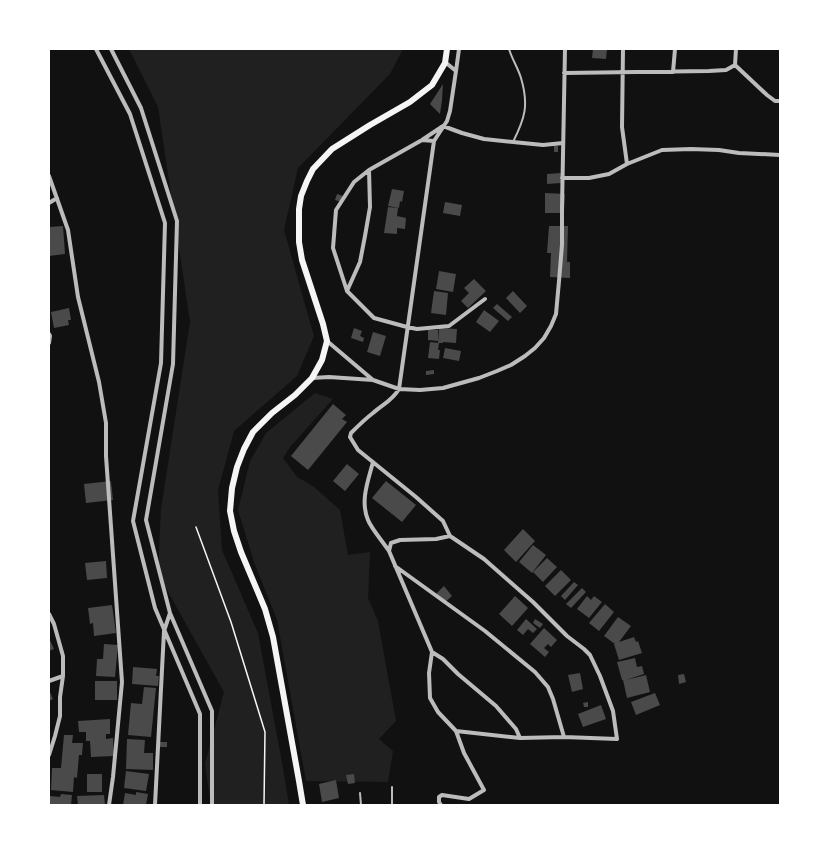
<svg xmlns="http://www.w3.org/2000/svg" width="829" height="854" font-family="'Fira Sans Condensed',sans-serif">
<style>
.green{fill:#202020}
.building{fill:#4a4a4a}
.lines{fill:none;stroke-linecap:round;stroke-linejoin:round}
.path{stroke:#f5f5f5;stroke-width:1.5}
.service{stroke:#bcbcbc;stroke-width:2}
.minor{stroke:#bcbcbc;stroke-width:4}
.primary{stroke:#f5f5f5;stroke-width:6}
</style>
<rect width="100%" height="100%" fill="#111"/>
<path class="green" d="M 129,49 L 403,49 L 390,74 L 298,168 L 284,230 L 314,336 L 297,376 L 234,431 L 218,490 L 222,550 L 258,633 L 283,768 L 289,805 L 211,805 L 205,764 L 224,692 L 158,574 L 161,509 L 190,322 L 158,107 Z
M 315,393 L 333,399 L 291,446 L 283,458 L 297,477 L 313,486 L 340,510 L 348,555 L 370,552 L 368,598 L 378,621 L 396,721 L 379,739 L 393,751 L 388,782 L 306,781 L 277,620 L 254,562 L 238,510 L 250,461 L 266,433 Z"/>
<path class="building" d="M 593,49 L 607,49 L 606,59 L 592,58 Z
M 443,84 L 442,100 L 440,114 L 430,104 Z
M 554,146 L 558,146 L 558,152 L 554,152 Z
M 561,173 L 561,183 L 547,184 L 547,174 Z
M 392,189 L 404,191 L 402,202 L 400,201 L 399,208 L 388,206 Z
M 545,193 L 565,194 L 564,213 L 545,213 Z
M 337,194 L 343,196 L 341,202 L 335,200 Z
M 445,202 L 462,205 L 460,216 L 443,213 Z
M 388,207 L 398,208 L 397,216 L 406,218 L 405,229 L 397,228 L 397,234 L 384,233 Z
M 63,226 L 65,254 L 49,256 L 49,227 Z
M 549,226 L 568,226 L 567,262 L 570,262 L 570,278 L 550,277 L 551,253 L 547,253 Z
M 439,271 L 456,274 L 453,292 L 436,289 Z
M 474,279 L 486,291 L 468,308 L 461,301 L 469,293 L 464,288 Z
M 434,291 L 448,293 L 446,315 L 431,313 Z
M 513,291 L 527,306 L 520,313 L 506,298 Z
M 497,304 L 512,317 L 508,321 L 493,308 Z
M 69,308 L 71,320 L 68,320 L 69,325 L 54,328 L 51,312 Z
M 484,310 L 499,321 L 490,332 L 476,322 Z
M 354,328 L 362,331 L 360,336 L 364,338 L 363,342 L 351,338 Z
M 439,328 L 457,329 L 456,343 L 443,342 L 443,343 L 438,343 Z
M 428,330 L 438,330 L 438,341 L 428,340 Z
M 373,332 L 386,336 L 380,356 L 367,352 Z
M 430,342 L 439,343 L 438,350 L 440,350 L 439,359 L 428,358 Z
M 445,348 L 461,351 L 459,361 L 443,358 Z
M 434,370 L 434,374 L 426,375 L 426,371 Z
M 333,404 L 346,415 L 342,419 L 347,422 L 308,470 L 291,456 Z
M 347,464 L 359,474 L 345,491 L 333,481 Z
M 111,481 L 113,500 L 86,503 L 84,484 Z
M 386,481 L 416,505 L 402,522 L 372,498 Z
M 523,529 L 535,541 L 516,562 L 504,550 Z
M 533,545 L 546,555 L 532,573 L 519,562 Z
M 547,558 L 557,567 L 543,582 L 533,572 Z
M 106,561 L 107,578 L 87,580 L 85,563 Z
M 561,570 L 571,580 L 555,596 L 545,586 Z
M 574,582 L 578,585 L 565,600 L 561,596 Z
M 444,586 L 452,596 L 444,603 L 436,594 Z
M 582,588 L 586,592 L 571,608 L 566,604 Z
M 515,596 L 528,608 L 512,626 L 499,614 Z
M 587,596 L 591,600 L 594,596 L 602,602 L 589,618 L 577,609 Z
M 605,604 L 614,612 L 599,631 L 589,623 Z
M 112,605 L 116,633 L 94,636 L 93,623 L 90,624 L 88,608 Z
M 618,617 L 631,626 L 619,642 L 634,637 L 636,642 L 638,641 L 642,653 L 619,660 L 614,644 L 615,644 L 604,636 Z
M 526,619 L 537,629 L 533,633 L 528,629 L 523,635 L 517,630 Z
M 535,619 L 543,624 L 540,628 L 533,623 Z
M 544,628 L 557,640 L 551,647 L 548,644 L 544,648 L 549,652 L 545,657 L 530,644 Z
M 49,638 L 54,649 L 49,651 Z
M 104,644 L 118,645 L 115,677 L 96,676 L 97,659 L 103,659 Z
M 635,658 L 637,667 L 642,666 L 644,674 L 626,680 L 646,675 L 650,692 L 627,698 L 623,680 L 622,680 L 617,662 Z
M 133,667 L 157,669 L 156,676 L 159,676 L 158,686 L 132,684 Z
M 580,673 L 583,689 L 572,692 L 568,675 Z
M 684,674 L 686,682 L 679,684 L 678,675 Z
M 95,681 L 117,681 L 117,700 L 95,700 Z
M 144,687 L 156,688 L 151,737 L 128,735 L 131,703 L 142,704 Z
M 49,690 L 53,699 L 49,701 Z
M 655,693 L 660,705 L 636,715 L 631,702 Z
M 588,702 L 588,707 L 584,707 L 583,703 Z
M 601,705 L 606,719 L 583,727 L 578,714 Z
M 110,719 L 110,734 L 106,734 L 106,739 L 113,738 L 114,756 L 91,757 L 90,741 L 86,741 L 86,732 L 79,732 L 78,721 Z
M 64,735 L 73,735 L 72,743 L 83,743 L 82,755 L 79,755 L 77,778 L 74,777 L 73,792 L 51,790 L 52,768 L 61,768 Z
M 127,739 L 145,740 L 144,753 L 153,753 L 153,770 L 126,769 Z
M 159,742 L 167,742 L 167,747 L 159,747 Z
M 126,771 L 149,774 L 146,791 L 124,788 Z
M 87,774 L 102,774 L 102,792 L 87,792 Z
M 354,774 L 355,783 L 348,784 L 346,775 Z
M 336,780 L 339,798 L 322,802 L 319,784 Z
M 136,792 L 148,794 L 146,805 L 123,805 L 125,793 L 136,795 Z
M 61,794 L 72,795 L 71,805 L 49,805 L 50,796 L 60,797 Z
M 104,795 L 105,805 L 78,805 L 77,796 Z"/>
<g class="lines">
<path class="path" d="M 196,527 L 231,622 L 265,732 L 264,805"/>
<path class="service" d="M 509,49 C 512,59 518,68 521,78 C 529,105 525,118 513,142
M 392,787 L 392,805
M 360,793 L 361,805"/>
<path class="minor" d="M 96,49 L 130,114 L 165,223 L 161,363 L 133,521 L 155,608 L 200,714 L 200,805
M 111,49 L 141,108 L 177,221 L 173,364 L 146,520 L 170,613 L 212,711 L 212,805
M 623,49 L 622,127 L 627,164
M 445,62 L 456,71 L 450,111 L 447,121 L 434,141 L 399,389 C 392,401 383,404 373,413 C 365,419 358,426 351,433 L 350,437 L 358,450 L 416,497 L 443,521 L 450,536 L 484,559 L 533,602 L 567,636 L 584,649 L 590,655 L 600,676 L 613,711 L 617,739 L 564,737 L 520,738 L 456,731 L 438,712 L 430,698 L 429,673 L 432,652 L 389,551 L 391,543 L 400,540 L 436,539 L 450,536
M 735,65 L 767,95 L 775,101 L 780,101
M 456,71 L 459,49
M 673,72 L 675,49
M 564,73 L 709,71 L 726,70 L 735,65 L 736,49
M 422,140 L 434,141
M 49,176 L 68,230 L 78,297 L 99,382 L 106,423 L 106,456 L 122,682 L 113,777 L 109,805
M 562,178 L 589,178 L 609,174 L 627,164 L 662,150 L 691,149 L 719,150 L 739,153 L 780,155
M 49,203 L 57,198
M 347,291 L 360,262 L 365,236 L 370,207 L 369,170
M 485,299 L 449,326 L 417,329 L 407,327 L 374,318 L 347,291 L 333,248 L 336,210 L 354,182 L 369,170 L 422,140 L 443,126 L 462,133 L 484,139 L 543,145 L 563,143
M 49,334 L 50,336 L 49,343
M 327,341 L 373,380 L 399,389 L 420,390 L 443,388 L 479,378 L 497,371 L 511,365 L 525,356 L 535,348 L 544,338 L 551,326 L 556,314 L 559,281 L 562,245 L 562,207 L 565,49
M 312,378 L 329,377 L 373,380
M 373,462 C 368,481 360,501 368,520 C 371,528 383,542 389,551
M 395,566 L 485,631 L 535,672 L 548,687 L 553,699 L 564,737
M 49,614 L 54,624 L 63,656 L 63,676 L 60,697 L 60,716 L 55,736 L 49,755
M 432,652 L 443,659 L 458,674 L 496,706 L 516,729 L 520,738
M 49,681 L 63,676
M 155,805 L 164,631 L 170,613
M 441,805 L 439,802 L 439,797 L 442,795 L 469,799 L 484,790 L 464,753 L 456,731"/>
<path class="primary" d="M 303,805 L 299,781 L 273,637 L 265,609 L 241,552 L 234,531 L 230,511 L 232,488 L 237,467 L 244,449 L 253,432 L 272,413 L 295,395 L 312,378 L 322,360 L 327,341 L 323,324 L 302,260 L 299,242 L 299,209 L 301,196 L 307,181 L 313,169 L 332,149 L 370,125 L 410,102 L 432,85 L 445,63 L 447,49"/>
</g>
<rect width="829" height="854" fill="none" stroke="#ffffff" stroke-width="100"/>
</svg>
